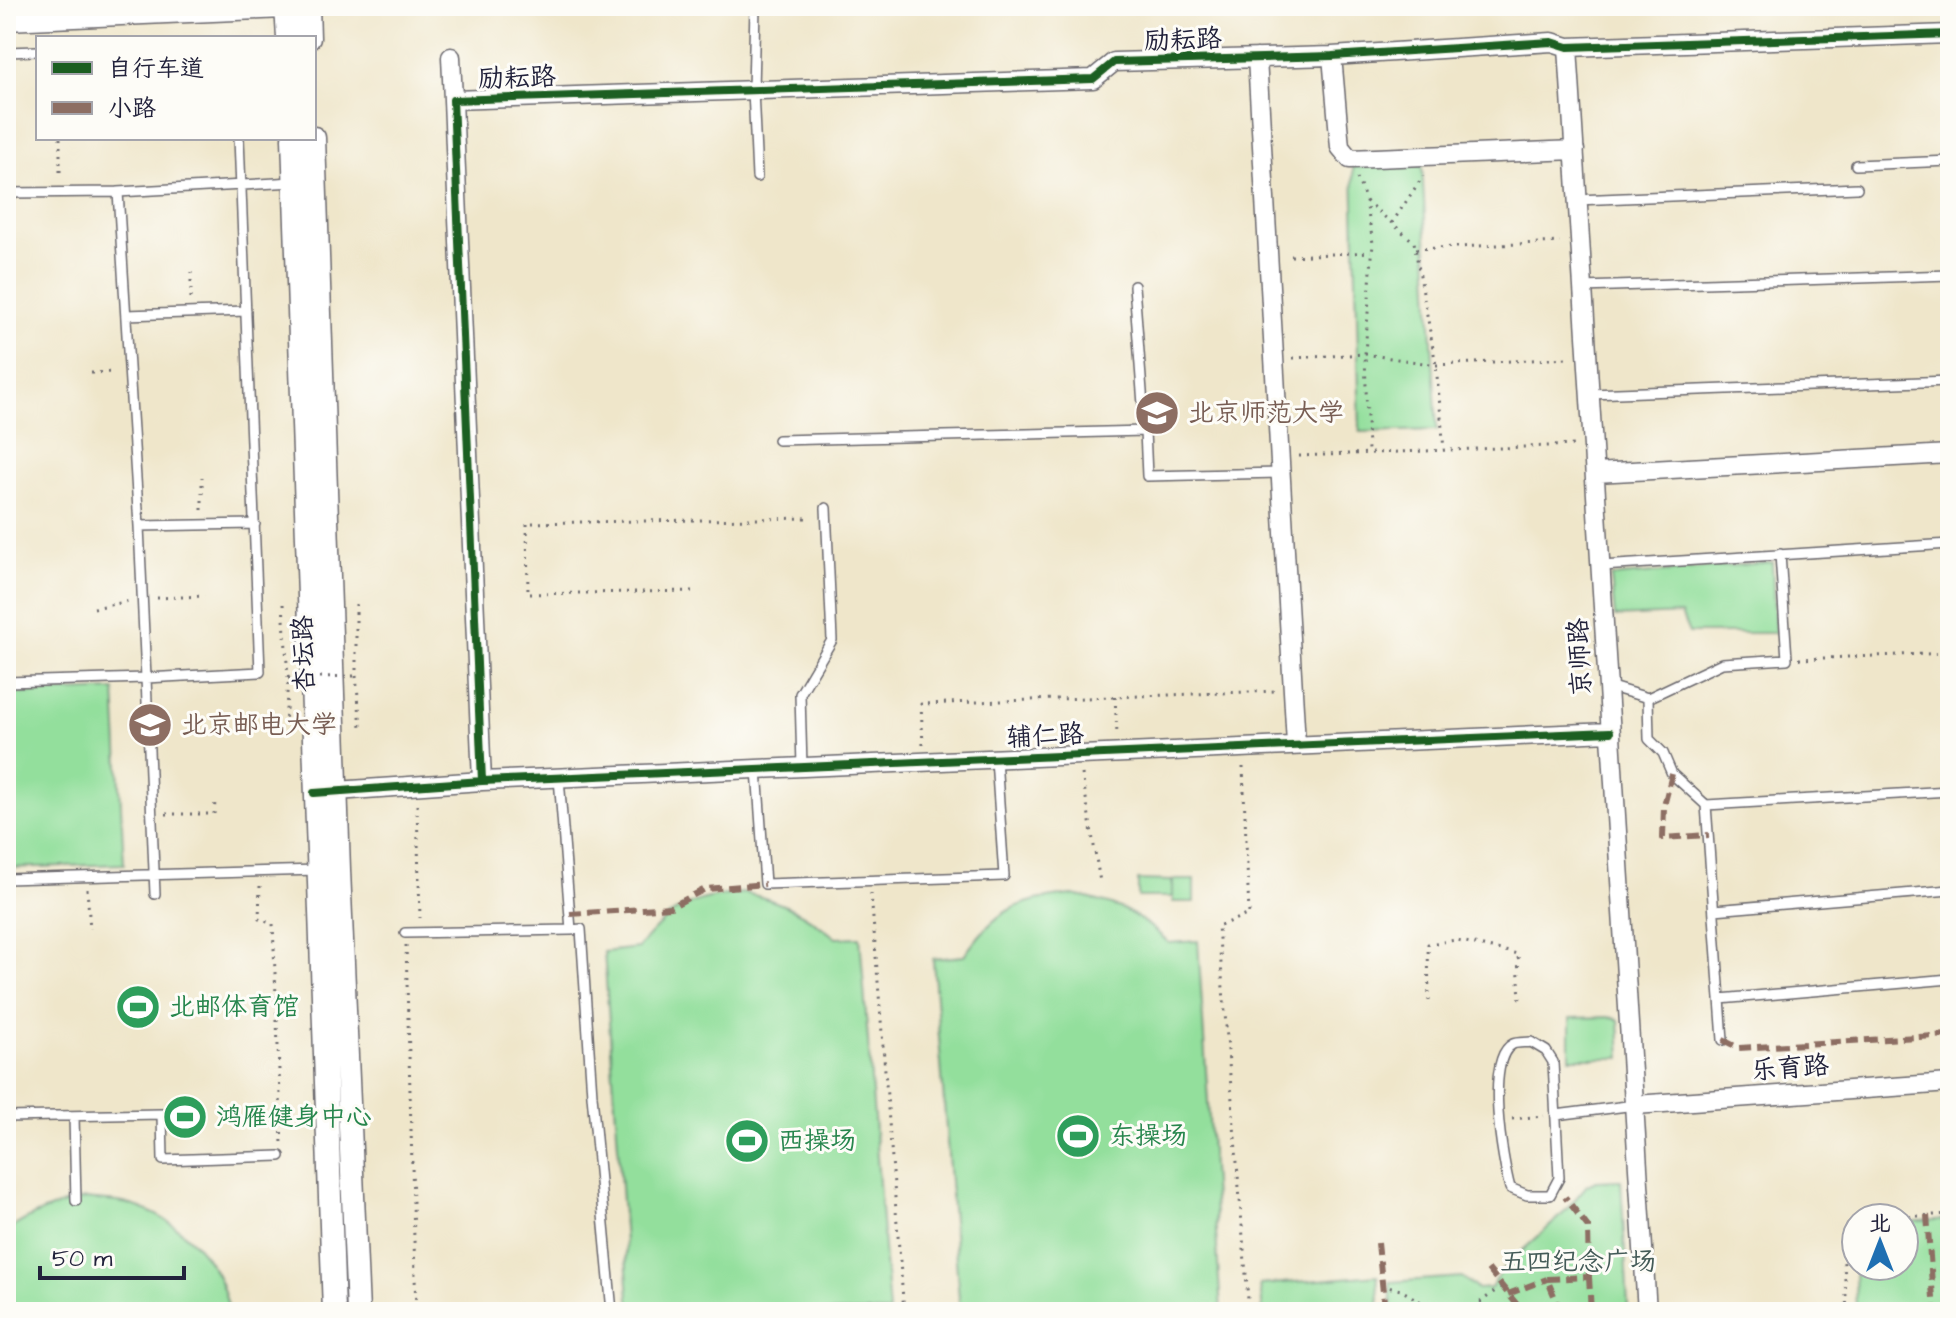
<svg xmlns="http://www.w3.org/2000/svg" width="1956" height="1318" font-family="'Architects Daughter','LXGW WenKai TC',sans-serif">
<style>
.green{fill:#93df9c;stroke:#5a806c;stroke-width:2}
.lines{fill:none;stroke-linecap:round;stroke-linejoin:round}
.service-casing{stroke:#6a676d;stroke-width:12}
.minor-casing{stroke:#6a676d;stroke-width:21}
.tertiary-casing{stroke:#6a676d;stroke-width:25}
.path{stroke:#6a676d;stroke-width:3;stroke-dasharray:2 6;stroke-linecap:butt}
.service{stroke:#fff;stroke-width:9}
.minor{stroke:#fff;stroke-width:18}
.tertiary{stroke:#fff;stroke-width:22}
.path-bridge{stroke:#6a676d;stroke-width:3;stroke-dasharray:2 6;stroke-linecap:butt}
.quiet{stroke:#8d6e63;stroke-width:6;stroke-dasharray:12 6;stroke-linecap:butt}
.cycleway-casing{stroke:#fdfcf7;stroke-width:13}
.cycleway{stroke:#1b5e20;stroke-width:8}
.labels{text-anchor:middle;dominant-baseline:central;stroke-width:6;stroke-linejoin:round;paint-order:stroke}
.street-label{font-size:26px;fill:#22223b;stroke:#fdfcf7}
.education-label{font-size:26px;fill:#785e54;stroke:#fdfcf7;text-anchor:start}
.leisure-label{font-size:26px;fill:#27864d;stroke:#fdfcf7;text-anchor:start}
.park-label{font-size:26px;fill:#445b58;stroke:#fdfcf7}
</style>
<rect width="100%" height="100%" fill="#fdfcf7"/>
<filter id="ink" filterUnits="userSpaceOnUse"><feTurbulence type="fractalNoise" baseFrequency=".0125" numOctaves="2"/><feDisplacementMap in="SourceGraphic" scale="16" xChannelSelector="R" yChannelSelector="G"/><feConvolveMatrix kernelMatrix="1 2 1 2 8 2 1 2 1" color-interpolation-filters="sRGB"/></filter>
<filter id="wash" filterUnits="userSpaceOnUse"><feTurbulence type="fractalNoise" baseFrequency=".006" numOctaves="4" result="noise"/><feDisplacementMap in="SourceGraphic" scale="32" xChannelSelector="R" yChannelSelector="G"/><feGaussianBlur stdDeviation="1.8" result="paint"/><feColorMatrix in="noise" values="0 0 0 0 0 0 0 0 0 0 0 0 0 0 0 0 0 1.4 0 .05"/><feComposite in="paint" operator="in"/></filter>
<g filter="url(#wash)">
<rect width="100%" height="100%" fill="#efe6ca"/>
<path class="green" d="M 1422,166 L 1437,430 L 1360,432 L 1353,167 Z
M 1772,562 L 1775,633 L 1689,633 L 1681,614 L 1615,617 L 1611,577 Z
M 115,690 L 124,864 L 6,868 L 6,694 Z
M 1138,880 L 1172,881 L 1172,897 L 1138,897 Z
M 1173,880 L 1194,880 L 1194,902 L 1173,902 Z
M 745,893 C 784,902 805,913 836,938 L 860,937 L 889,1312 L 630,1312 L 604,952 L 638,948 C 672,906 691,898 745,893 Z
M 1073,895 C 1118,904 1136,912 1169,943 L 1198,941 L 1221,1312 L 960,1312 L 933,959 L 964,956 C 996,909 1017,900 1073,895 Z
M 1613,1017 L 1619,1020 L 1621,1058 L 1570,1058 L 1570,1018 Z
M 1621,1180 L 1628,1306 L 1542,1312 L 1392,1312 L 1390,1282 L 1462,1277 L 1477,1289 L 1491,1288 L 1504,1267 L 1561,1216 L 1587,1185 L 1596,1181 Z
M 85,1199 C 99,1201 115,1200 128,1204 C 179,1218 221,1260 229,1312 L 6,1312 L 6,1232 C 30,1214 55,1205 85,1199 Z
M 1950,1219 L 1950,1312 L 1856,1312 L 1854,1227 L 1856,1226 L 1856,1266 L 1904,1266 L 1904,1222 Z
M 1377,1275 L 1380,1312 L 1263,1312 L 1260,1285 Z"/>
</g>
<g filter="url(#ink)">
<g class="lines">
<g class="service-casing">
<path id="service" d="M 755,6 L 753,90 L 757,177
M 6,52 L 38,51
M 1856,165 L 1950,161
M 118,192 L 139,526 L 146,678 L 260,672 L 239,138
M 6,193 L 118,192 L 294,182
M 1577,200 L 1857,188
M 1134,286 L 1145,431
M 1583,287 L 1950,275
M 126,315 L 246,311
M 1590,394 L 1950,381
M 778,440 L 1145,431 L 1147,476 L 1280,473
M 139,526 L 255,524
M 1601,566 L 1950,544
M 6,682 L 146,678 L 155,894
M 1608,686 L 1648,698
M 802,767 L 800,694 L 832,640 L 826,508
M 757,769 L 765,884 L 1004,876 L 996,759
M 559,778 L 571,930 L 581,929 L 592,1095 L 612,1312
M 1706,805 L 1950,791
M 6,879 L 318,870
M 1714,910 L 1950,890
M 405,933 L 571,930
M 1720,999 L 1950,979
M 1723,1040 L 1706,805 L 1672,774 L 1663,753 L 1649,739 L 1648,698 L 1722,663 L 1787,659 L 1780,554
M 1531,1042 L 1546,1051 L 1553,1062 L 1559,1178 L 1550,1195 L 1527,1195 L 1510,1188 C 1503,1162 1484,1058 1513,1044 C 1517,1042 1526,1043 1531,1042 Z
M 1556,1115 L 1635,1105
M 74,1116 L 76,1201
M 6,1117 L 162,1114 L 163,1160 L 280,1156"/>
</g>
<g class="minor-casing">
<path id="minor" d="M 1568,47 L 1647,1312
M 1332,56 L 1340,147 L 1350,159 L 1575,150
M 451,57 L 453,100
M 1257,58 L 1296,744
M 1595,473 L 1950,454
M 482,781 L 453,100 L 1093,79 L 1114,62 L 1332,56 L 1552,42 L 1568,47 L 1950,34
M 322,792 L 482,781 L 1610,732
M 1635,1105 L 1950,1083"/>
</g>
<g class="tertiary-casing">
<path id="tertiary" d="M 286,6 L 288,38
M 308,6 L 309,38
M 6,19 L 308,6
M 293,138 L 334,1312
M 314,138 L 339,870 L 358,1312"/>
</g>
<path class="path" d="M 60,138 L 60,178
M 1357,178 L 1366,201 L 1373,243 L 1365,354 L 1368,452
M 1366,201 L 1414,242 L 1436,365 L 1444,449
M 1392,223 L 1423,176
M 1416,249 L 1560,242
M 1291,256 L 1371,252
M 191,272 L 191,300
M 1293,358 L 1365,354 L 1436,365 L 1568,358
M 91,373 L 115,372
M 1299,456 L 1575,445
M 202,510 L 202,477
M 692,591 L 528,594 L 527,523 L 811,518
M 157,598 L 205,596
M 283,604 L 288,678 L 285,725
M 356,604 L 356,676 L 361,726
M 94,608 L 130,601
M 1799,659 L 1950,653
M 1115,697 L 1117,734
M 923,745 L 921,704 L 1276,691
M 1243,767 L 1249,914 L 1218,926 L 1249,1312
M 1082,774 L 1100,882
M 417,805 L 420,918
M 166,814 L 214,814 L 215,802
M 260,886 L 259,919 L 273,924 L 282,1144
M 87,889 L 90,929
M 871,893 L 904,1312
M 406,945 L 416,1312
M 1429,1001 L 1428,944 L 1457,940 L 1518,954 L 1520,1005
M 1512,1119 L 1544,1116
M 1885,1218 L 1950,1214
M 1382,1286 L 1401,1290 L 1438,1312
M 1467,1312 L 1502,1286
M 1847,1312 L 1842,1233 L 1852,1220 L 1856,1220"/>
<use href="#service" class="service"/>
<use href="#minor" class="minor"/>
<use href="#tertiary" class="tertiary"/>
<path class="path-bridge" d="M 288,678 L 356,676"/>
<path class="quiet" d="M 1672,774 L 1664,806 L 1663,838 L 1709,835
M 570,914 L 671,907 L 705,889 L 765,884
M 1723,1040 L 1739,1048 L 1950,1035
M 1949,1214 L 1950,1233
M 1927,1215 L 1934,1312
M 1378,1243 L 1385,1312
M 1488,1269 L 1523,1312
M 1589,1277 L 1591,1312
M 1508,1294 L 1547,1279
M 1561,1312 L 1547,1279 L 1589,1277 L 1588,1227 L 1565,1197
M 1616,1312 L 1647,1310"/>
<g class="cycleway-casing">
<path id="cycleway" d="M 482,781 L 453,100 L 1093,79 L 1114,62 L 1332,56 L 1552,42 L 1568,47 L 1950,34
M 314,793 L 482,781 L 1610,732"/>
</g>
<use href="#cycleway" class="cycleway"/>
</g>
</g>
<defs>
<g id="university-disc" transform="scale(2.3)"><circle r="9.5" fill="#8d6e63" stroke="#fdfcf7"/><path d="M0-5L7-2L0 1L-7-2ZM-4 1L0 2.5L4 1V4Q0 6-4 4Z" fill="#fff"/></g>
<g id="stadium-disc" transform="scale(2.3)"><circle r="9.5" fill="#2e9e5b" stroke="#fdfcf7"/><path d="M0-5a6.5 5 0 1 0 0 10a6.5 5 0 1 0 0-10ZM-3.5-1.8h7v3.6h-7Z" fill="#fff"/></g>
</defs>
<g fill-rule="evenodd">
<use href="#university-disc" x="1157" y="413"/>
<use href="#university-disc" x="150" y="725"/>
<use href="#stadium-disc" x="138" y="1007"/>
<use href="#stadium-disc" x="185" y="1117"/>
<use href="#stadium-disc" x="1078" y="1136"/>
<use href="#stadium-disc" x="747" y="1141"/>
</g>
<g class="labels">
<g class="street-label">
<text transform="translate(1183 40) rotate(-2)">励耘路</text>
<text transform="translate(517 78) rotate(-2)">励耘路</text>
<text transform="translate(304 654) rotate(-92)">杏坛路</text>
<text transform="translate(1580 657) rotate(-93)">京师路</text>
<text transform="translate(1045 736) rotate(-3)">辅仁路</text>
<text transform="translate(1790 1068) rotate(-4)">乐育路</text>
</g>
<g class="education-label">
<text x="1188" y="413">北京师范大学</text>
<text x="181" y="725">北京邮电大学</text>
</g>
<g class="leisure-label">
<text x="169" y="1007">北邮体育馆</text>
<text x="216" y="1117">鸿雁健身中心</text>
<text x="1109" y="1136">东操场</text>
<text x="778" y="1141">西操场</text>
</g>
<g class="park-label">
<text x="1578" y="1262">五四纪念广场</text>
</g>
</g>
<rect width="1956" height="1318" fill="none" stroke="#fdfcf7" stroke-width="32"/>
<rect x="36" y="36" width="280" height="104" fill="#fdfcf7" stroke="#a5a5ac" stroke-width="2"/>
<rect x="52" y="62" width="40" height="12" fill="#1b5e20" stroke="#a5a5ac" stroke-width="2"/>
<text x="108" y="76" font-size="24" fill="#22223b">自行车道</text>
<rect x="52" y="102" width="40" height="12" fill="#8d6e63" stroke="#a5a5ac" stroke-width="2"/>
<text x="108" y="116" font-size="24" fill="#22223b">小路</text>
<g transform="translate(1880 1242)"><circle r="38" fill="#fdfcf7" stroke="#a5a5ac" stroke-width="2"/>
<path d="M0-6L14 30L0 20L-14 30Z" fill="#1f6fb2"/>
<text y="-12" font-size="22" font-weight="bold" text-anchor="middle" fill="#22223b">北</text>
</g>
<path d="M40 1266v12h144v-12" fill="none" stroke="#22223b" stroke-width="4"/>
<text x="52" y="1266" font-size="24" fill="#22223b" stroke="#fdfcf7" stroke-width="6" paint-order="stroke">50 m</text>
</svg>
